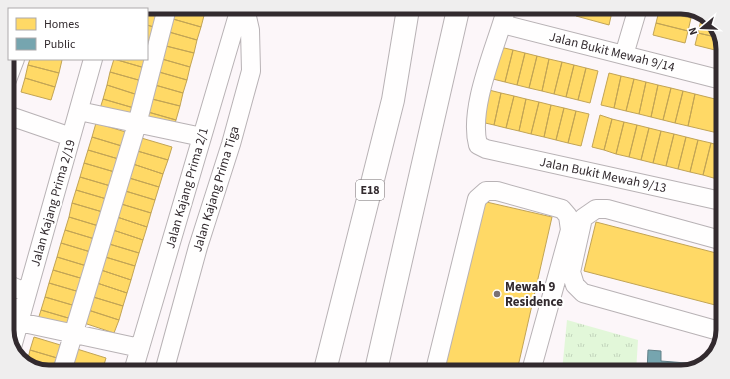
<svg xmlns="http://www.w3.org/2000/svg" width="730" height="379" font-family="'Source Sans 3',sans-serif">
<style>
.grass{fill:url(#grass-tufts)}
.homes{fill:#ffd966;stroke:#c2a455}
.public{fill:#76a5af;stroke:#628088}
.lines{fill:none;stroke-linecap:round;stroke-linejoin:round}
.minor-casing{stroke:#b8b2b5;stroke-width:20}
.highway-casing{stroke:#b8b2b5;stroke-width:24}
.minor{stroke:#fffefe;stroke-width:18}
.highway{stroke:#fffefe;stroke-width:22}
.poi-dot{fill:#797175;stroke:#fff;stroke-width:1.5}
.labels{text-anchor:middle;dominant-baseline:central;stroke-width:4;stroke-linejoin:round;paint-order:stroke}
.shield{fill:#fff;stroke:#706a6d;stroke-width:1}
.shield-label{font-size:12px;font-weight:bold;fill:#322a2e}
.street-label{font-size:13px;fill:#322a2e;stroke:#fff}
.poi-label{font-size:13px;font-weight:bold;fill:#322a2e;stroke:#fff;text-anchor:start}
.rim{fill:none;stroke:#322a2e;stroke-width:5}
</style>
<defs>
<pattern id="grass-tufts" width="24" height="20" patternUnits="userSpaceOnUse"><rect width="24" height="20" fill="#e2f7d9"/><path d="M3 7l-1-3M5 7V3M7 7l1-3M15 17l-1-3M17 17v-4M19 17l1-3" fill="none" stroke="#c2d4bb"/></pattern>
</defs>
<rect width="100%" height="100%" fill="#fcf6f9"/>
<path class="grass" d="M 567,320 L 638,340 L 636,372 L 562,371 Z"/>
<path class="homes" d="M 49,7 L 77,7 L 76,9 L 44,9 Z
M 135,8 L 162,8 L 160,15 L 147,11 L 147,9 Z
M 176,8 L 206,8 L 201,27 L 173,19 Z
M 547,10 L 568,11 L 567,15 Z
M 147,11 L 160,15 L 157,28 L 147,25 Z
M 578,11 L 612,12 L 609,25 L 576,16 Z
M 659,11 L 691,18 L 688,31 L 656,23 Z
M 664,11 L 693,11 L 691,18 Z
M 173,19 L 201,27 L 197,40 L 169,32 Z
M 701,20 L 713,23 L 716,26 L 720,38 L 698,33 Z
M 656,23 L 688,31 L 685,43 L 653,35 Z
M 147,25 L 157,28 L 153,41 L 147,40 Z
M 169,32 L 197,40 L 194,53 L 166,46 Z
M 698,33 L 720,38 L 723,52 L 695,45 Z
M 166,46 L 194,53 L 190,67 L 162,59 Z
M 500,47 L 513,50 L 505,82 L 493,79 Z
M 513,50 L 525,53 L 517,85 L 505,82 Z
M 525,53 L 537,56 L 529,88 L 517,85 Z
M 537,56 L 549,59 L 542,91 L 529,88 Z
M 30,59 L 59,59 L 62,60 L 59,73 L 28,65 Z
M 114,59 L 147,59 L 145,68 Z
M 114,59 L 145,68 L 142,81 L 110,72 Z
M 162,59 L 190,67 L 187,80 L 159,72 Z
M 549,59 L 562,62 L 554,94 L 542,91 Z
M 562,62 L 574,65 L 566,97 L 554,94 Z
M 28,65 L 59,73 L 55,87 L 25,78 Z
M 574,65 L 586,68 L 578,100 L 566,97 Z
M 586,68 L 598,71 L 590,103 L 578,100 Z
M 110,72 L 142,81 L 138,95 L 107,85 Z
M 159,72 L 187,80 L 183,93 L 155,85 Z
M 609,73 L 621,76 L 614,108 L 601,105 Z
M 621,76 L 634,79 L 626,111 L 614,108 Z
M 25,78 L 55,87 L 51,100 L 21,92 Z
M 634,79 L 646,82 L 639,114 L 626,111 Z
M 646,82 L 658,85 L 651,117 L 639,114 Z
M 107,85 L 138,95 L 134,108 L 103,99 Z
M 155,85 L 183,93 L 180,106 L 152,99 Z
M 658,85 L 671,88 L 663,120 L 651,117 Z
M 671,88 L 683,91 L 675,123 L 663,120 Z
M 489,90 L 501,93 L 494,125 L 481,122 Z
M 683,91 L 695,94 L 688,126 L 675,123 Z
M 501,93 L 514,96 L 506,128 L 494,125 Z
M 695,94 L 719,100 L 717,106 L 722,108 L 720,122 L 722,123 L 722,134 L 688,126 Z
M 514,96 L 526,99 L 519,131 L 506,128 Z
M 103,99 L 134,108 L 130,121 L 99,112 Z
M 152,99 L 180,106 L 176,120 L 148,112 Z
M 526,99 L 539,102 L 531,134 L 519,131 Z
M 539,102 L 551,105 L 544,137 L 531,134 Z
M 551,105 L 564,108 L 556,140 L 544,137 Z
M 564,108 L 576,111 L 568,143 L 556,140 Z
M 576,111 L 589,114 L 581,146 L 568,143 Z
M 148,112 L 176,120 L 172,133 L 145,125 Z
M 600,115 L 612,119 L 604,150 L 592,147 Z
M 612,119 L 624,122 L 616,154 L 604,150 Z
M 624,122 L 637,125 L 629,157 L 616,154 Z
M 96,123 L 129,133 L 125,147 L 92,137 Z
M 637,125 L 649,128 L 641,160 L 629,157 Z
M 649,128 L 661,131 L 653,163 L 641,160 Z
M 661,131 L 674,134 L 666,166 L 653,163 Z
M 674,134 L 686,137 L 678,169 L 666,166 Z
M 92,137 L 125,147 L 122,160 L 88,150 Z
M 138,137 L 172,147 L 168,160 L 134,150 Z
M 686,137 L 698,140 L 690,172 L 678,169 Z
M 698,140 L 711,143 L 703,175 L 690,172 Z
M 711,143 L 721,146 L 721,163 L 717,179 L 703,175 Z
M 88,150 L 122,160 L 118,173 L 84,163 Z
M 134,150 L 168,160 L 163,174 L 130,163 Z
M 84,163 L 118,173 L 114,187 L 80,177 Z
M 130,163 L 163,174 L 159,187 L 126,177 Z
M 80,177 L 114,187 L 110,200 L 76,190 Z
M 126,177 L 159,187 L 155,200 L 122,190 Z
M 76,190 L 110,200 L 106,213 L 72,203 Z
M 122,190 L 155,200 L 151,213 L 118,203 Z
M 482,201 L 552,217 L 517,371 L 442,370 Z
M 72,203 L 106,213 L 102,227 L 69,217 Z
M 118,203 L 151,213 L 147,227 L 114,216 Z
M 114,216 L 147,227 L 143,240 L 110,229 Z
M 69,217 L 102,227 L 98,240 L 65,230 Z
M 596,222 L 720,254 L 719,306 L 584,271 Z
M 110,229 L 143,240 L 139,253 L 106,243 Z
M 65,230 L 98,240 L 94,253 L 61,243 Z
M 61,243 L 94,253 L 90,267 L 57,257 Z
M 106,243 L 139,253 L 135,266 L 102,256 Z
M 102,256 L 135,266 L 131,280 L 98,269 Z
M 57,257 L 90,267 L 87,280 L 53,270 Z
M 98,269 L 131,280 L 127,293 L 94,282 Z
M 53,270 L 87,280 L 83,293 L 49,283 Z
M 94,282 L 127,293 L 123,306 L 90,296 Z
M 49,283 L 83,293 L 79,307 L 45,297 Z
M 90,296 L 123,306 L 119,320 L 85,309 Z
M 45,297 L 79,307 L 75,320 L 41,310 Z
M 85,309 L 119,320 L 114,333 L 81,322 Z
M 41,310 L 75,320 L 71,333 L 37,323 Z
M 34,337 L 67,347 L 64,360 L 30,350 Z
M 77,349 L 106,358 L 103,368 L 92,368 L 73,363 Z
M 30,350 L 64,360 L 61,368 L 41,368 L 27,363 Z
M 73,363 L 92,368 L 72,368 Z"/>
<path class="public" d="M 648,350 L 661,351 L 661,361 L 699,364 L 699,367 L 681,372 L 647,372 Z"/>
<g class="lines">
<g class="minor-casing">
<path id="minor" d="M 106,9 L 107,7
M 506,10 C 496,47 468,107 478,145 L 486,149 L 721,201
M 502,24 L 722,80
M 624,55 L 637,11
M 7,80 L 15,59
M 79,111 L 202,137
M 7,115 L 71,137
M 7,284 L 27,293
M 19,322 L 140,348
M 719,331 L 583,293 L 575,285 L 571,272 L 583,218 L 596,209 L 607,209 L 720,240
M 12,347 L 93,59
M 63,368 L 137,124 L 167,8
M 134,368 L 240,8
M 165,368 L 198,247 L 231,144 L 251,71 L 250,30 L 245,8
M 435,370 L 477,199 L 486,191 L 497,191 L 562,209 L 568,216 L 570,230 L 531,371"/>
</g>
<g class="highway-casing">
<path id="highway" d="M 325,370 L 393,100 L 408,9
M 376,370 L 458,10"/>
</g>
<use href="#minor" class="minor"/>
<use href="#highway" class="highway"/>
</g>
<circle class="poi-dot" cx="497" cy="294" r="4"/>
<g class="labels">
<rect class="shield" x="356" y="180" width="28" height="20" rx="3"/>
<g class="shield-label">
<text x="370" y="190">E18</text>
</g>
<g class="street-label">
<text transform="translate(612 52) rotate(14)">Jalan Bukit Mewah 9/14</text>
<text transform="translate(603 175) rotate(12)">Jalan Bukit Mewah 9/13</text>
<text transform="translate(187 188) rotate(-74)">Jalan Kajang Prima 2/1</text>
<text transform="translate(216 189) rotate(-73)">Jalan Kajang Prima Tiga</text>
<text transform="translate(53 203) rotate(-74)">Jalan Kajang Prima 2/19</text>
</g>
<g class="poi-label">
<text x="505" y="287">Mewah 9<tspan x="505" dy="15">Residence</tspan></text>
</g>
</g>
<path d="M0 0H730V379H0ZM49 14H681A35 35 0 0 1 716 49V330A35 35 0 0 1 681 365H49A35 35 0 0 1 14 330V49A35 35 0 0 1 49 14Z" fill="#efeeee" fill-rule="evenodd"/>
<path class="rim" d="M49 14H681A35 35 0 0 1 716 49V330A35 35 0 0 1 681 365H49A35 35 0 0 1 14 330V49A35 35 0 0 1 49 14Z"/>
<rect x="8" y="8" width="140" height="52" fill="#ffffff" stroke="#adaaab"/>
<rect x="16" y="18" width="20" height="12" fill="#ffd966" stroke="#adaaab"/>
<text x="44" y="28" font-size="12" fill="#322a2e">Homes</text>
<rect x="16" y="38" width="20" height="12" fill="#76a5af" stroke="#adaaab"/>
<text x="44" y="48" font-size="12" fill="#322a2e">Public</text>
<g transform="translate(702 28) rotate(251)" stroke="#ffffff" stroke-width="3" paint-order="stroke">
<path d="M0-3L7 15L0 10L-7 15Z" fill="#322a2e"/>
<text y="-6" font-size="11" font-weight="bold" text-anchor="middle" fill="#322a2e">N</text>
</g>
</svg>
